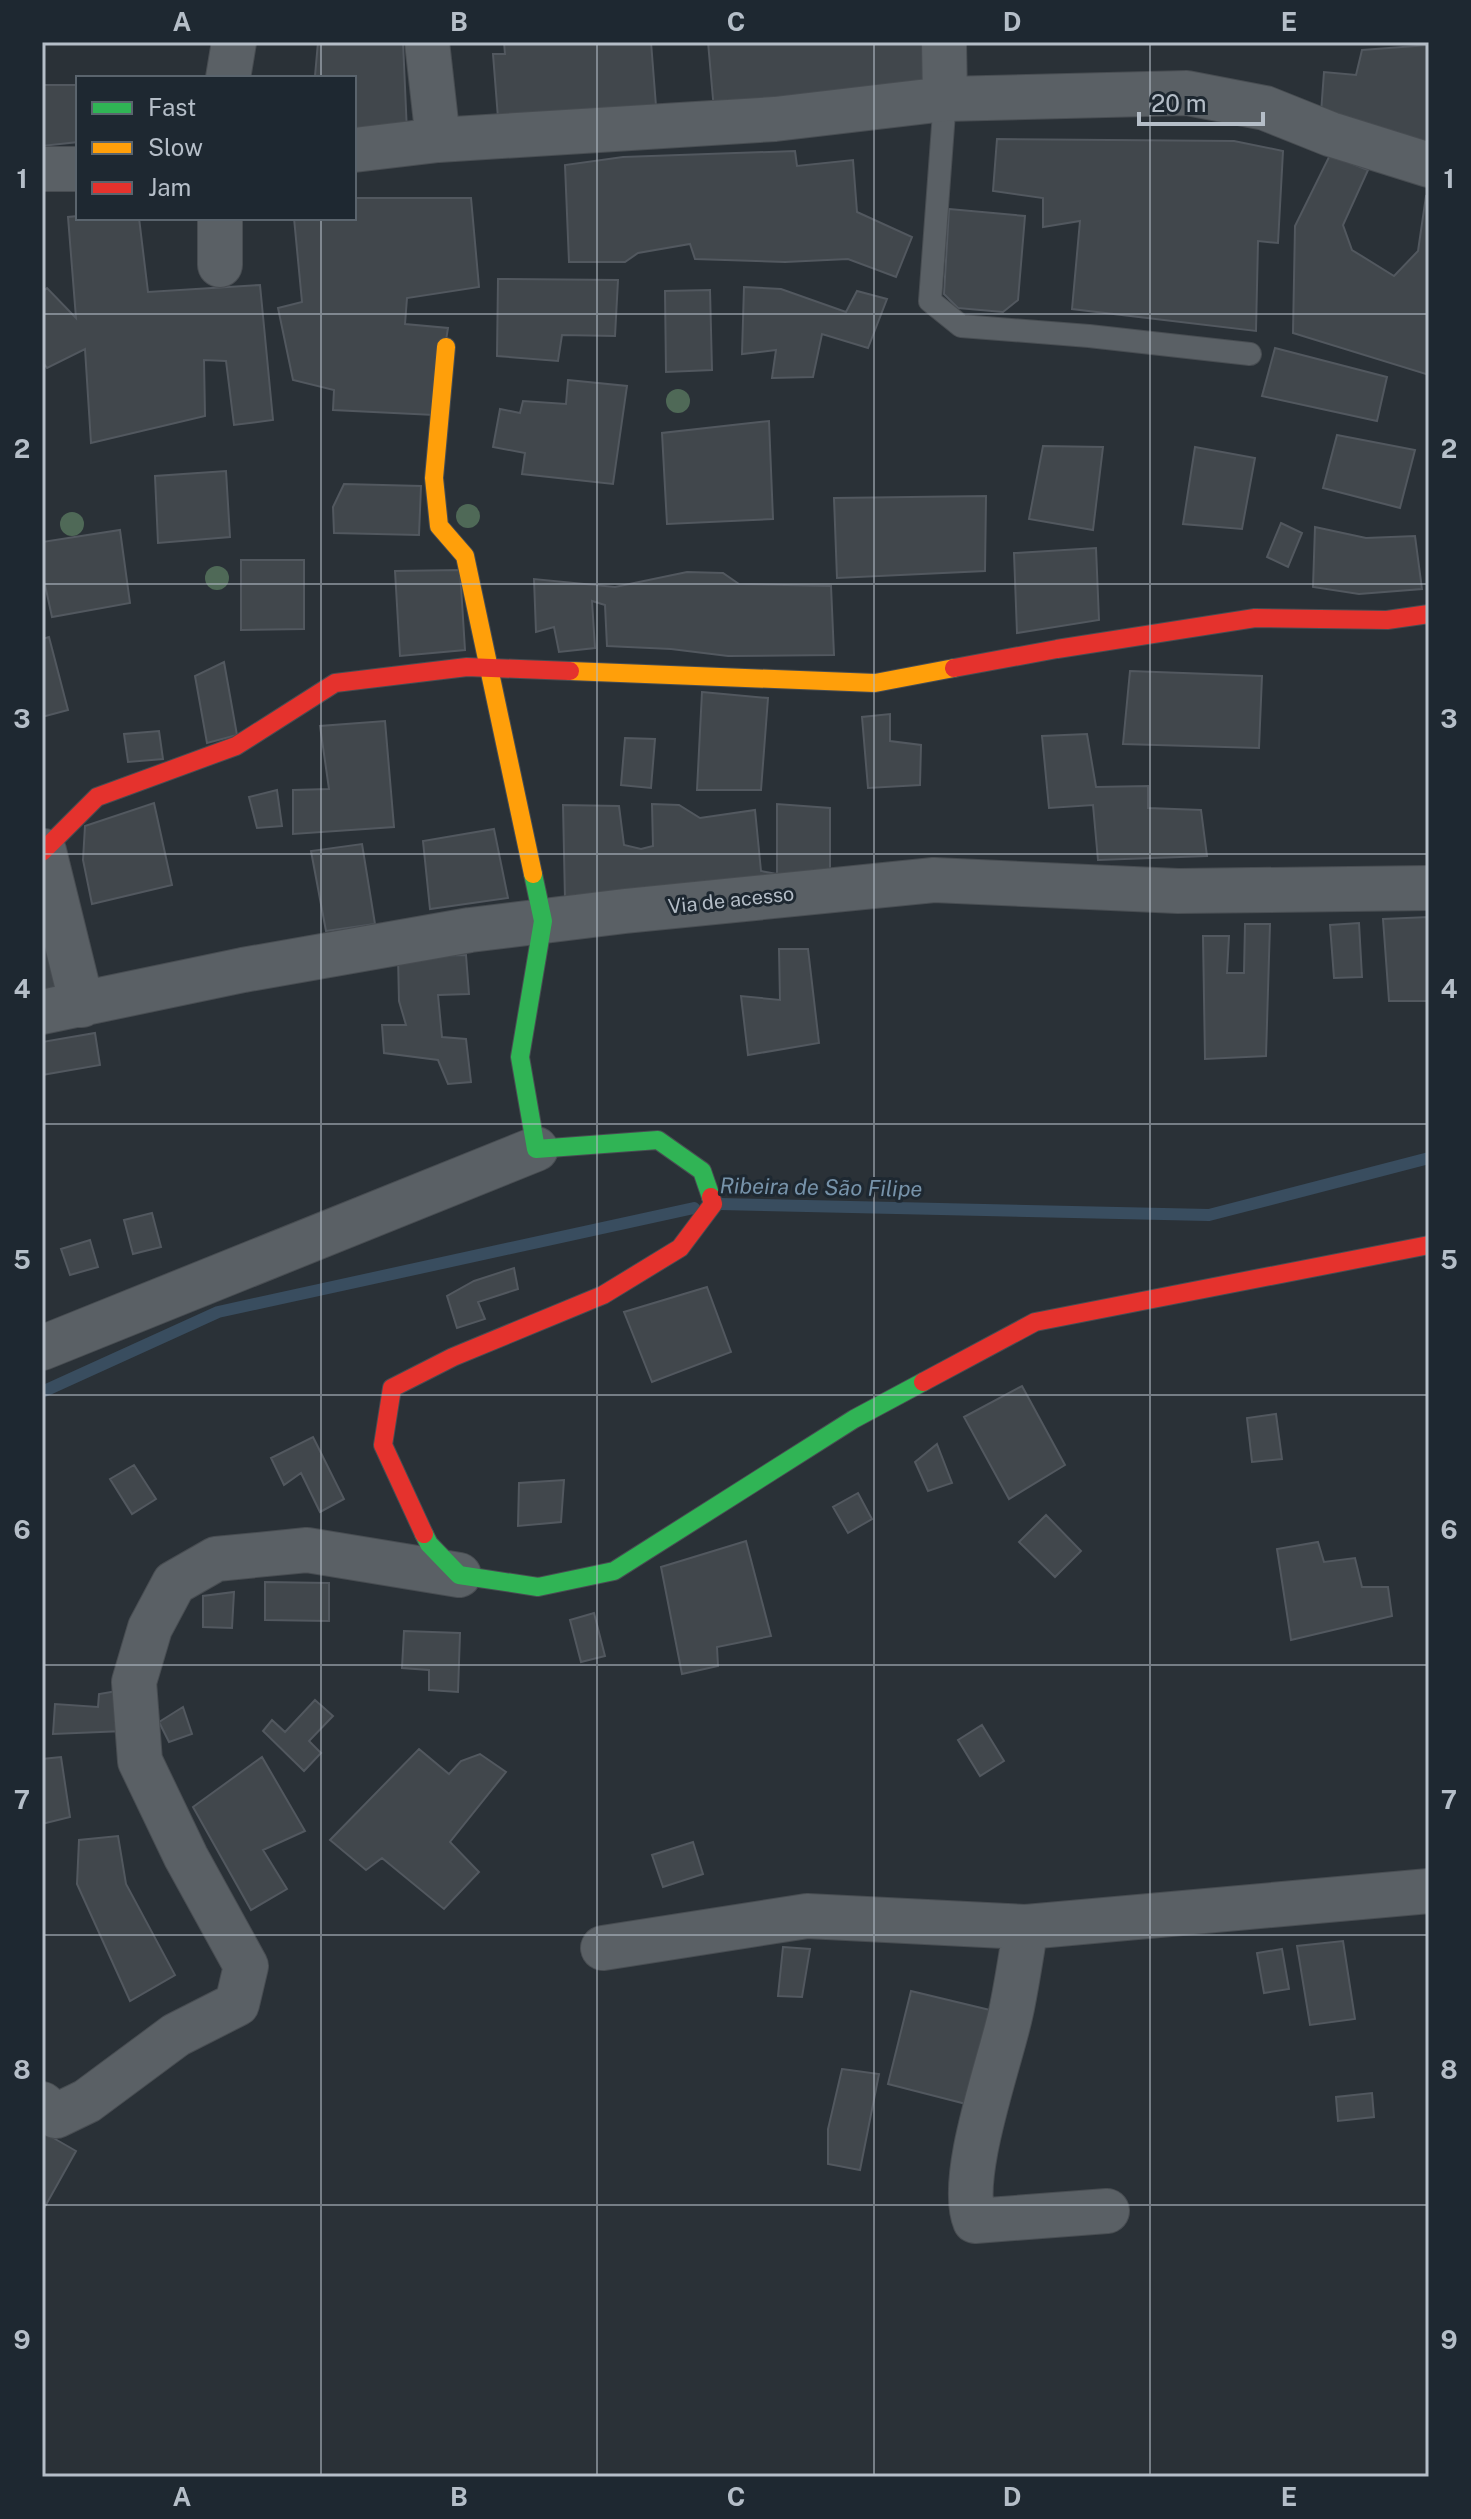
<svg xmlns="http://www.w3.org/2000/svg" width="1471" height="2519" font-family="'Public Sans',sans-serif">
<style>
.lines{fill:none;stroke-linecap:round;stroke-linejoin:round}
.stream{stroke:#394d5f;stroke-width:12}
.building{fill:#41474c;stroke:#52585f;stroke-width:2}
.lane-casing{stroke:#484d52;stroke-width:24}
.street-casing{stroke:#484d52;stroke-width:46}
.fast-casing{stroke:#484d52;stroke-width:20}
.slow-casing{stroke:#484d52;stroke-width:20}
.jam-casing{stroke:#484d52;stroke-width:20}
.lane{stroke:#5a6065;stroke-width:22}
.street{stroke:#5a6065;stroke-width:44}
.fast{stroke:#30b455;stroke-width:18}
.slow{stroke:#ff9f0a;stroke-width:18}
.jam{stroke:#e5322d;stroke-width:18}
.tree{fill:#4f6957}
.grid{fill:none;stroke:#b5bec8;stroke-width:2;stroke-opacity:0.55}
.labels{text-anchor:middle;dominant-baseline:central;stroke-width:6;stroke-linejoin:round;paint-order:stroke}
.street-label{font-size:20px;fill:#b5bec8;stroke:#1e2831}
.water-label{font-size:22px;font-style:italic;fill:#7793aa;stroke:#1e2831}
.neatline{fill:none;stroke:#b5bec8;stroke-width:3}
.grid-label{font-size:26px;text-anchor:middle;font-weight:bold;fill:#b5bec8}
</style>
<rect width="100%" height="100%" fill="#2a3137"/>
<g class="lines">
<path class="stream" d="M 720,1204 L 1209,1215 L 1429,1158
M 42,1392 L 218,1312 L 694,1208"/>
</g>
<path class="building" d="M 318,42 L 403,42 L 407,132 L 354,135 L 354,78 L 273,78 L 315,76 Z
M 504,42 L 651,42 L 656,106 L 498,118 L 493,54 L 505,54 Z
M 708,42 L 932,42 L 934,96 L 714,110 Z
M 1429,45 L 1429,145 L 1321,113 L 1324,72 L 1356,75 L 1362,50 Z
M 42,85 L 78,85 L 78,142 L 42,146 Z
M 997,139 L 1234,141 L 1283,151 L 1278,243 L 1258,241 L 1256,331 L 1072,309 L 1080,221 L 1043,227 L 1043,198 L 993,191 Z
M 795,151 L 797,166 L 853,160 L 857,212 L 912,237 L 896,277 L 848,259 L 785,262 L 695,259 L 690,244 L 638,253 L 625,262 L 569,262 L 565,165 L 623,157 Z
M 1330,155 L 1368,170 L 1343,225 L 1352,250 L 1394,276 L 1418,251 L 1426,196 L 1429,197 L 1429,375 L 1293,333 L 1295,226 Z
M 354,198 L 471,198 L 479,287 L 407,298 L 405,324 L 448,328 L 434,415 L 333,410 L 334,390 L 293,380 L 278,308 L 302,302 L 294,218 L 354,218 Z
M 949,209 L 1025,216 L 1018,300 L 1003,312 L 958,308 L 944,294 Z
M 78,216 L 139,218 L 148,292 L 260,285 L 273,420 L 234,425 L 226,361 L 204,360 L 205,416 L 91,443 L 85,349 L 47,368 L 42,361 L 42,292 L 47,288 L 76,318 L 68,217 Z
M 498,279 L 618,280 L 615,336 L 562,335 L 558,361 L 497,356 Z
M 744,287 L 781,289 L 846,312 L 857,291 L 887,299 L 868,348 L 822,334 L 813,377 L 772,378 L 776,350 L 742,354 Z
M 710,290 L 712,370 L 666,372 L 665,291 Z
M 1275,348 L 1387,377 L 1377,421 L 1262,396 Z
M 568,380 L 627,386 L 613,484 L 522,474 L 525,453 L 493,447 L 500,409 L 520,413 L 523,401 L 566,404 Z
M 769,421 L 773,519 L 667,524 L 662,433 Z
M 1337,435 L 1415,450 L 1400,508 L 1323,488 Z
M 1043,446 L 1103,447 L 1093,530 L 1029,519 Z
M 1195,447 L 1255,458 L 1242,529 L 1183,524 Z
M 226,471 L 230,537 L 158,543 L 155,476 Z
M 344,484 L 421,486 L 419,535 L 334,533 L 333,507 Z
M 986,496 L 985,571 L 837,578 L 834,498 Z
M 1281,523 L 1302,533 L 1288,567 L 1267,557 Z
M 1315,527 L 1366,538 L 1415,536 L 1422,589 L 1359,594 L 1313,587 Z
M 120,530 L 130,603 L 52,617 L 42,571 L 42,542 Z
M 1096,548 L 1099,620 L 1017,633 L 1014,553 Z
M 241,560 L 304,560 L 304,629 L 241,630 Z
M 460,570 L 465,650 L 400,656 L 395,571 Z
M 687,572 L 723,573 L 739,584 L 831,586 L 834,655 L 728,656 L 671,649 L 607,646 L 605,605 L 592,601 L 595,648 L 559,652 L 554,627 L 536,632 L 534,579 L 615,587 Z
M 49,637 L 68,710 L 42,717 L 42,639 Z
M 224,662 L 237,735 L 207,743 L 195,676 Z
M 1130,671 L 1262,676 L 1259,748 L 1123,744 Z
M 702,692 L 768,698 L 761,790 L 697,790 Z
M 890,714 L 890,741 L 921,745 L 920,785 L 868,788 L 862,717 Z
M 385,721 L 394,827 L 293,834 L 293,790 L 329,789 L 320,726 Z
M 159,731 L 163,759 L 128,762 L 124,734 Z
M 1087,734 L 1096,787 L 1148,786 L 1148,808 L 1201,810 L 1207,856 L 1098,860 L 1093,805 L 1049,808 L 1042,736 Z
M 625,738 L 655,739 L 651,788 L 621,785 Z
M 277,790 L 282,826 L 257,828 L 249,797 Z
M 154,803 L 172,885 L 92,904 L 83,860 L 85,826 Z
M 652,804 L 679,805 L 700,818 L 755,810 L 761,871 L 777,874 L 777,804 L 830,808 L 830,876 L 565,899 L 563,805 L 619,806 L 624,845 L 641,849 L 653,846 Z
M 494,829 L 508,898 L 430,909 L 423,841 Z
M 362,844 L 375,924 L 326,931 L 311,851 Z
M 1429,917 L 1429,1001 L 1389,1001 L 1383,919 Z
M 1359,923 L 1362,977 L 1334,978 L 1330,925 Z
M 1245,924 L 1270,924 L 1266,1056 L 1205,1059 L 1203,936 L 1229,936 L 1227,973 L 1244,973 Z
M 42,931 L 58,990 L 42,994 Z
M 779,949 L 808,949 L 819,1043 L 748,1055 L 741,996 L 780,1000 Z
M 466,955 L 469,994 L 438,995 L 442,1037 L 466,1039 L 471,1082 L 448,1084 L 438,1060 L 384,1053 L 382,1025 L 406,1025 L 399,1001 L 398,956 Z
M 95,1033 L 100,1065 L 42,1075 L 42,1042 Z
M 152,1213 L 161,1247 L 133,1254 L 124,1220 Z
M 90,1240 L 98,1267 L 70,1275 L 61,1249 Z
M 514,1268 L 518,1289 L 478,1302 L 485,1319 L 457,1328 L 447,1296 L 474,1281 Z
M 707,1287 L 731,1352 L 652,1382 L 624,1312 Z
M 1022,1386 L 1065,1465 L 1009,1499 L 964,1417 Z
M 1276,1414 L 1282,1459 L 1252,1462 L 1247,1418 Z
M 313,1437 L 344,1499 L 320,1512 L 301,1473 L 284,1485 L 271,1458 Z
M 937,1444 L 952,1483 L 928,1491 L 915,1462 Z
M 134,1465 L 156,1499 L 132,1514 L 110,1479 Z
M 564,1480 L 561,1522 L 518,1526 L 519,1483 Z
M 858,1493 L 872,1519 L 848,1533 L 833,1507 Z
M 1046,1515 L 1081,1551 L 1055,1577 L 1019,1542 Z
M 746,1541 L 771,1636 L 717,1647 L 718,1666 L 682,1674 L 661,1567 Z
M 1318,1542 L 1324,1562 L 1355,1558 L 1362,1587 L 1388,1587 L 1392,1616 L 1291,1640 L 1277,1549 Z
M 265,1582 L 329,1583 L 329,1621 L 265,1620 Z
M 234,1592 L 232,1628 L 203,1627 L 203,1596 Z
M 594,1613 L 605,1656 L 581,1662 L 570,1620 Z
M 404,1631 L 460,1633 L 458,1692 L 429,1690 L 429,1670 L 402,1668 Z
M 123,1690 L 124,1731 L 53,1734 L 55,1704 L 98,1707 L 99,1694 Z
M 315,1700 L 333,1716 L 309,1741 L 321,1753 L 304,1771 L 263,1731 L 272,1720 L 285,1732 Z
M 183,1707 L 192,1734 L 169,1742 L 159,1722 Z
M 982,1725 L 1004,1761 L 980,1776 L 958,1740 Z
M 419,1749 L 449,1774 L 461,1761 L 480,1754 L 506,1772 L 450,1842 L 479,1872 L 444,1909 L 382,1858 L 366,1870 L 330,1840 Z
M 61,1757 L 70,1817 L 42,1824 L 42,1759 Z
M 262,1757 L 305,1831 L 263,1850 L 287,1889 L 251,1910 L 193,1807 Z
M 118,1836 L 126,1884 L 175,1975 L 130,2001 L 77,1884 L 79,1840 Z
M 693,1842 L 703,1874 L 663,1887 L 652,1855 Z
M 1343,1941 L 1355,2019 L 1310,2025 L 1297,1946 Z
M 783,1947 L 810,1949 L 802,1997 L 778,1996 Z
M 1282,1949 L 1289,1989 L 1264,1993 L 1257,1953 Z
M 911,1991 L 990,2010 L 966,2104 L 888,2084 Z
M 842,2069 L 879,2074 L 860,2170 L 828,2164 L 828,2129 Z
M 1372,2093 L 1374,2117 L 1338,2121 L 1336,2097 Z
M 43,2132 L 76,2151 L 42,2212 L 42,2133 Z"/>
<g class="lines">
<g class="lane-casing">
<path id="lane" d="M 945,99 L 930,301 L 961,326 L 1089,336 L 1250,354"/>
</g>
<g class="street-casing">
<path id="street" d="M 427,42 L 438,140
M 944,42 L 945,99
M 228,78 L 234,42
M 354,150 L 438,140 L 775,119 L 945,99 L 1187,93 L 1265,108 L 1330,134 L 1429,165
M 42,169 L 78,169
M 220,218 L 220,265
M 44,851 L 82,1005
M 42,1012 L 243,970 L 470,930 L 625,911 L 934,880 L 1178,891 L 1429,888
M 42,1348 L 536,1149
M 1026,1927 C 1021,1955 1017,1984 1011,2012 C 1001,2060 957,2178 975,2221 L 1107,2211
M 603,1948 L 807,1916 L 1026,1927 L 1429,1891
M 42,2104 L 56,2116 L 87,2101 L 176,2035 L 237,2004 L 246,1966 L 186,1857 L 140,1761 L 134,1682 L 150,1628 L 174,1583 L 216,1559 L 307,1550 L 459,1575"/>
</g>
<g class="fast-casing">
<path id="fast" d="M 533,874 L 543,921 L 520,1057 L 536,1149 L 658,1140 L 702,1171 L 711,1197
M 424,1534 L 429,1544 L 459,1575 L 538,1587 L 614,1571 L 854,1419 L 923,1382"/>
</g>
<g class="slow-casing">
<path id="slow" d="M 446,347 L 434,478 L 439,526 L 465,556 L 533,874
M 570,671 L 875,683 L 954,668"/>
</g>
<g class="jam-casing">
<path id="jam" d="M 954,668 L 1057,649 L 1255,618 L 1387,620 L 1429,614
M 42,852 L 97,797 L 236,746 L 335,683 L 467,667 L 570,671
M 923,1382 L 1035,1322 L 1429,1245
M 424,1534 L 383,1445 L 392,1388 L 453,1357 L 603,1295 L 680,1248 L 713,1204 L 711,1197"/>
</g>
<use href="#lane" class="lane"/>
<use href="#street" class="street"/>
<use href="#fast" class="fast"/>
<use href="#slow" class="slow"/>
<use href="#jam" class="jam"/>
</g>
<g class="tree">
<circle cx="678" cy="401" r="12"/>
<circle cx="468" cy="516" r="12"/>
<circle cx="72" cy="524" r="12"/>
<circle cx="217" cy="578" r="12"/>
</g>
<path class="grid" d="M 321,42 L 321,78M 597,42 L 597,2477M 874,42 L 874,2477M 1150,42 L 1150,2477M 321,218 L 321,2477M 42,314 L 1429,314M 42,584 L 1429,584M 42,854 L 1429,854M 42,1124 L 1429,1124M 42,1395 L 1429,1395M 42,1665 L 1429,1665M 42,1935 L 1429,1935M 42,2205 L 1429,2205"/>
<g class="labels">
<g class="street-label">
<text transform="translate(731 900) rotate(-6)">Via de acesso</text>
</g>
<g class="water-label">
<text transform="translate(821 1187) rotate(1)">Ribeira de São Filipe</text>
</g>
</g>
<rect width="1471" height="2519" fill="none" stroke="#1e2831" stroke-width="88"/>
<rect x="76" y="76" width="280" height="144" fill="#1e2831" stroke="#5a646d" stroke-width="2"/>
<rect x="92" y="102" width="40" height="12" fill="#30b455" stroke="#5a646d" stroke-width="2"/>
<text x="148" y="116" font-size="24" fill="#b5bec8">Fast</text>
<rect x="92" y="142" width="40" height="12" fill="#ff9f0a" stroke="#5a646d" stroke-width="2"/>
<text x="148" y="156" font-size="24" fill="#b5bec8">Slow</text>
<rect x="92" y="182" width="40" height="12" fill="#e5322d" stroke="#5a646d" stroke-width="2"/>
<text x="148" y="196" font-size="24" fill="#b5bec8">Jam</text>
<path d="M1139 112v12h124v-12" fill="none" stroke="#b5bec8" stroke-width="4"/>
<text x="1151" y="112" font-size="24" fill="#b5bec8" stroke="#1e2831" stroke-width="6" paint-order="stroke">20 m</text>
<rect x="44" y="44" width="1383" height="2431" class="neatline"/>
<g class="grid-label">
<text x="182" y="31">A</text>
<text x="459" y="31">B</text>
<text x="736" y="31">C</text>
<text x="1012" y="31">D</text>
<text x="1289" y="31">E</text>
<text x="22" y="188">1</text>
<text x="1449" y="188">1</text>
<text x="22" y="458">2</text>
<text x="1449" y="458">2</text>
<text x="22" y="728">3</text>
<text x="1449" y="728">3</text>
<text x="22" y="998">4</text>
<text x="1449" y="998">4</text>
<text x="22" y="1269">5</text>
<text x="1449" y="1269">5</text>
<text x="22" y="1539">6</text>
<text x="1449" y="1539">6</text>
<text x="22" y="1809">7</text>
<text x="1449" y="1809">7</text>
<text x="22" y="2079">8</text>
<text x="1449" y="2079">8</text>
<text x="22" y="2349">9</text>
<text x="1449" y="2349">9</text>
<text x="182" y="2506">A</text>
<text x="459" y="2506">B</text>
<text x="736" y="2506">C</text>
<text x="1012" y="2506">D</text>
<text x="1289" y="2506">E</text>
</g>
</svg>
